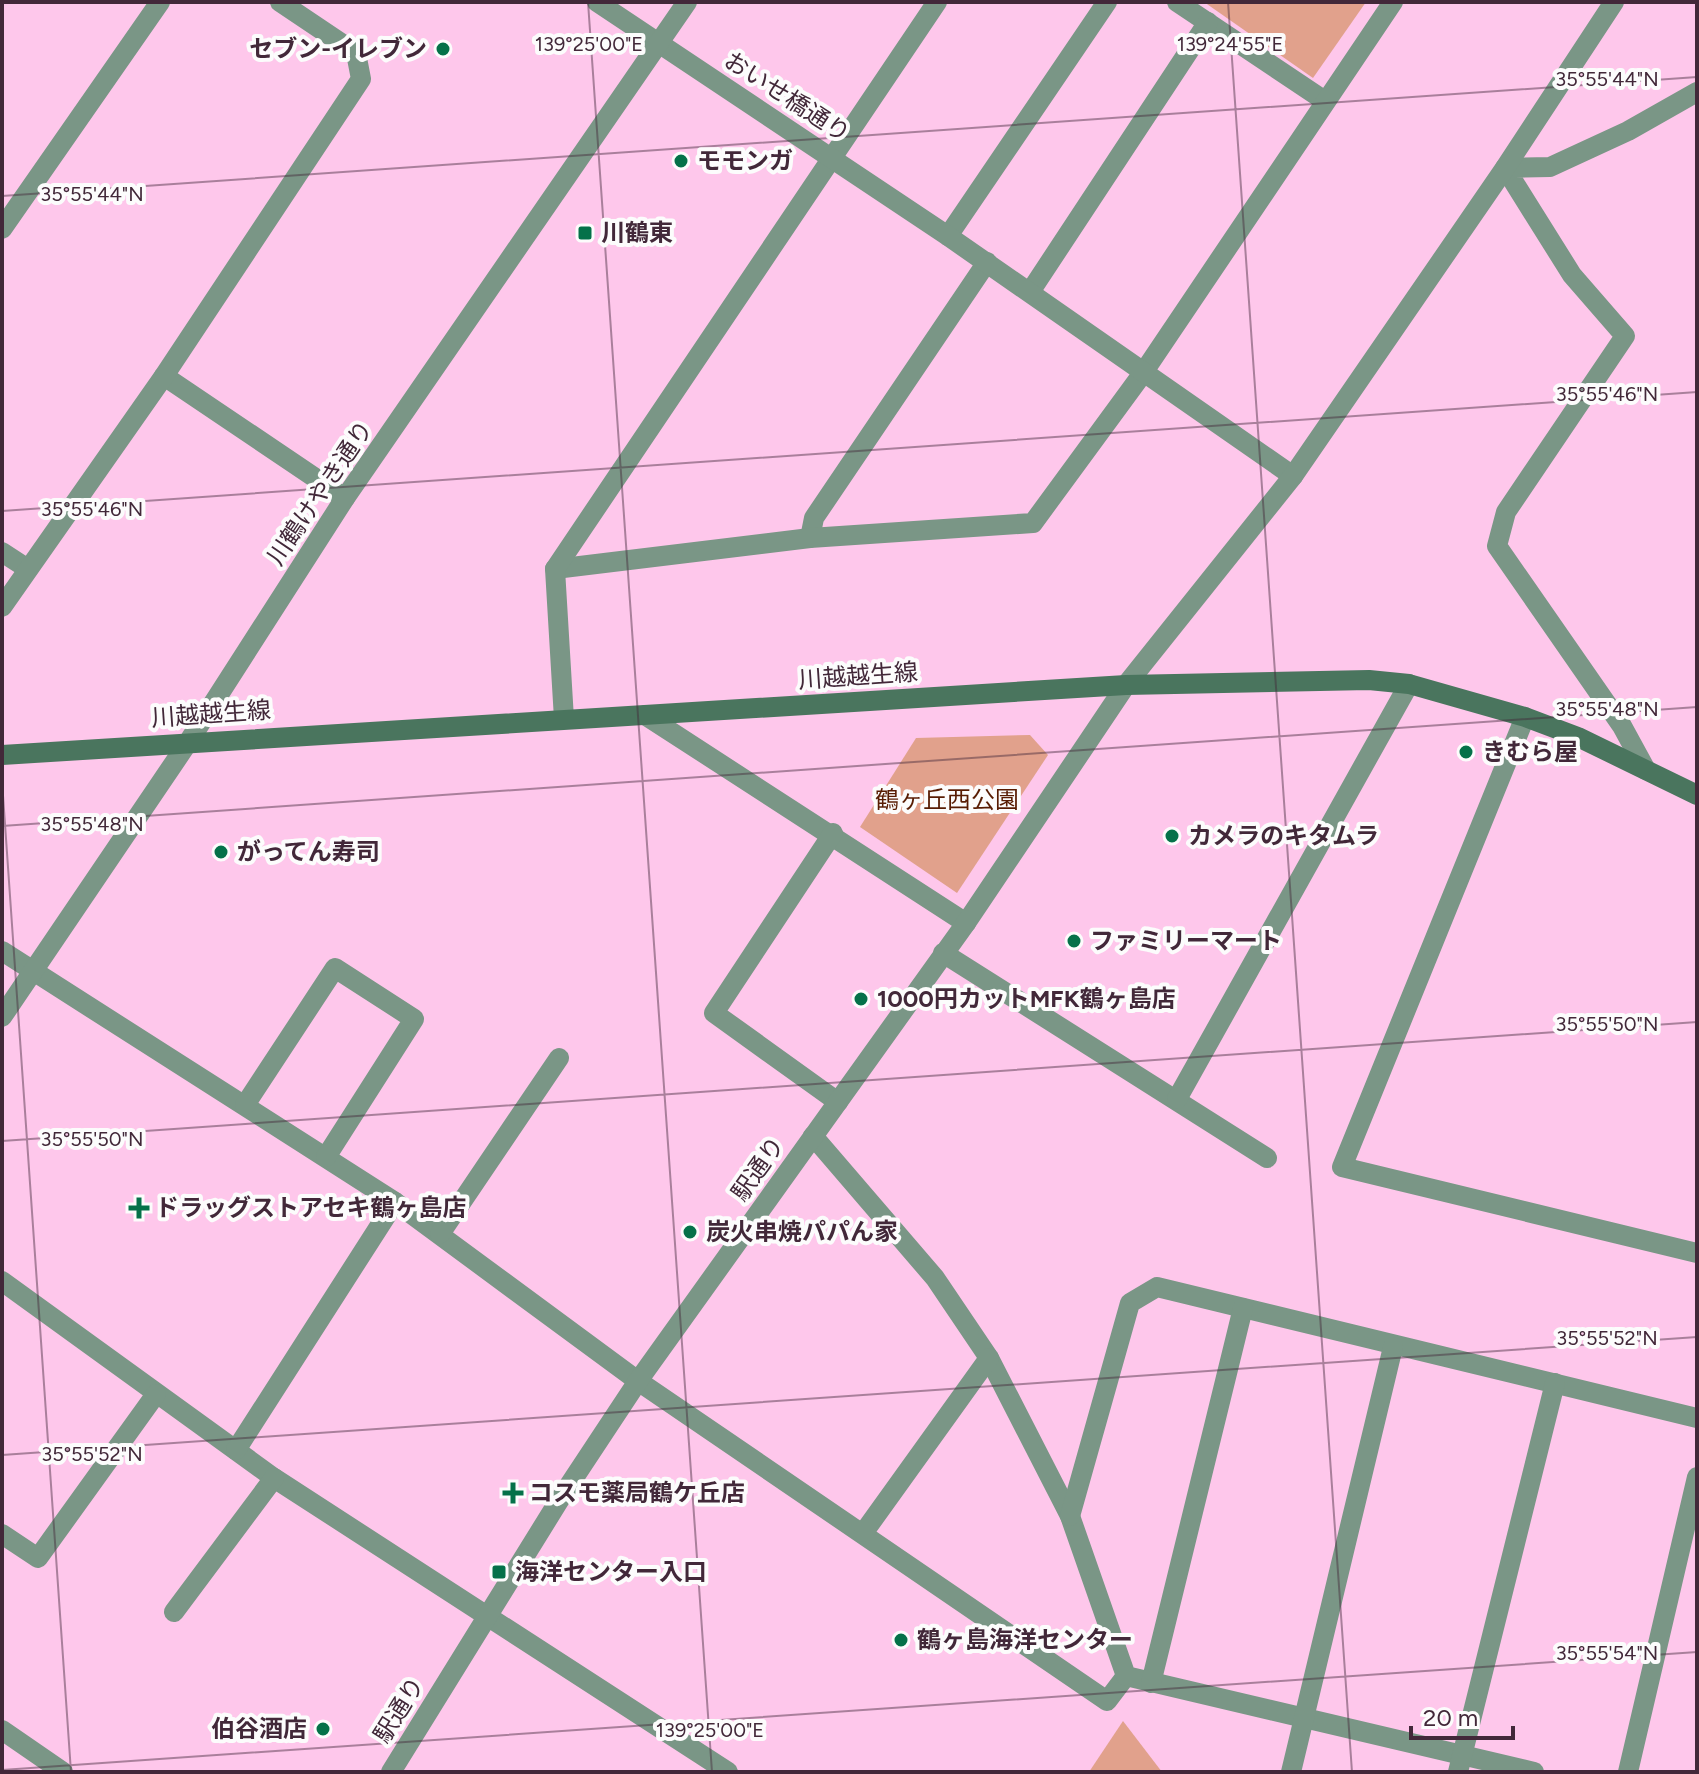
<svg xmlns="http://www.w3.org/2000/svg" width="1699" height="1774" viewBox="0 0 1699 1774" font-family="Figtree,'Noto Sans JP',sans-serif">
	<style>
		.green { fill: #e1a18c }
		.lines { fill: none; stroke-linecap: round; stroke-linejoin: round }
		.minor { stroke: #7a9686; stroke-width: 20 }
		.tertiary { stroke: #7a9686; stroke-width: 20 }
		.secondary { stroke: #4a755e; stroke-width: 20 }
		.ticks { fill: none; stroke: #422839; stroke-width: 2; stroke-opacity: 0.45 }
		.poi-dot { fill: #057149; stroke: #fcfcfc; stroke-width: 3 }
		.labels { text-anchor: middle; stroke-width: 8; stroke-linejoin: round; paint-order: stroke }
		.poi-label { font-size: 24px; font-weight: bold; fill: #422839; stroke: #fcfcfc; text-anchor: start }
		.street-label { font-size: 24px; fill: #422839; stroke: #fcfcfc }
		.park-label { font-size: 24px; fill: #581c03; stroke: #fcfcfc }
		.ticks-label { font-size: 20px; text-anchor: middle; fill: #422839; stroke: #fcfcfc; stroke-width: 8; stroke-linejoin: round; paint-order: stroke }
	</style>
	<rect width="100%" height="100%" fill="#fec7eb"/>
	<g class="green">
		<polygon points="1204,2 1366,2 1313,78"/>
		<polygon points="1030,735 1048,755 957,893 860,827 916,738"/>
		<polygon points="1123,1721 1162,1772 1089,1772"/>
	</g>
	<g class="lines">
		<g class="minor">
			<polyline points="1177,2 1325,101"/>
			<polyline points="2,229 160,2"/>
			<polyline points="948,236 1107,2"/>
			<polyline points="1030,292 1208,22"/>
			<polyline points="164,376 345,498"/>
			<polyline points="810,538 814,518 987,262"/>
			<polyline points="2,552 28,569"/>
			<polyline points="555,569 810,538 1033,523 1143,373 1393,2"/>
			<polyline points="2,607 164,376 361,79 356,53 280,2"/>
			<polyline points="645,715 966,923"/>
			<polyline points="1525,717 1342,1167 1697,1253"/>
			<polyline points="564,719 555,569 937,2"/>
			<polyline points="1646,770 1622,726 1497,546 1506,512 1625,336 1572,275 1505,168 1550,167 1628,131 1697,92"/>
			<polyline points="833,833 714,1013 838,1102"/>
			<polyline points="2,951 395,1202 638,1381 1107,1701 1126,1676"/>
			<polyline points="943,953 1267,1158"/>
			<polyline points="1177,1099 1409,684"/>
			<polyline points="245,1105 335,968 414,1019 326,1157"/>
			<polyline points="813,1136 935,1278 989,1358 1070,1516 1126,1676 1534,1772"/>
			<polyline points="440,1234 559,1058"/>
			<polyline points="2,1281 274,1478 728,1772"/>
			<polyline points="236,1450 395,1202"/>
			<polyline points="1070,1516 1130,1303 1157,1287 1697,1418"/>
			<polyline points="864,1532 989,1358"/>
			<polyline points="2,1534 38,1558 156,1394"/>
			<polyline points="174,1612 274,1478"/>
			<polyline points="1151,1683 1243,1308"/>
			<polyline points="2,1730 63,1772"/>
			<polyline points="1291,1772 1393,1347"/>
			<polyline points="1458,1772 1555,1383"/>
			<polyline points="1628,1772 1697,1477"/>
		</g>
		<g class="tertiary">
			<polyline points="597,2 948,236 1293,476"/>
			<polyline points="2,1017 189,741 345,498 687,2"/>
			<polyline points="391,1772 560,1499 638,1381 966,923 1126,685 1293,476 1505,168 1614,2"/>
		</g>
		<polyline class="secondary" points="2,755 1126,685 1369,680 1409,684 1525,717 1578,737 1697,795"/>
	</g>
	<path class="ticks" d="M588 2 712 1772M1228 2 1352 1772M2 196 1697 77M2 511 1697 392M2 781 71 1772M2 826 1697 707M2 1141 1697 1022M2 1455 1697 1337M2 1770 1697 1652"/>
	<g class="poi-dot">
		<circle cx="443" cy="49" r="8"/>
		<circle cx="681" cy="161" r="8"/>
		<rect x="577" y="225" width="16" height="16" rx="4"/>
		<circle cx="1466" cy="752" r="8"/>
		<circle cx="1172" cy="836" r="8"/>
		<circle cx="221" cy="852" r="8"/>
		<circle cx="1074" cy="941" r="8"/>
		<circle cx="861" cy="999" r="8"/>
		<path d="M135 1196h8v8h8v8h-8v8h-8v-8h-8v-8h8z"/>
		<circle cx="690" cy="1232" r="8"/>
		<path d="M509 1481h8v8h8v8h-8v8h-8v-8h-8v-8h8z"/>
		<rect x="491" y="1564" width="16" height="16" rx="4"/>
		<circle cx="901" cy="1640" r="8"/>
		<circle cx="323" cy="1729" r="8"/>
	</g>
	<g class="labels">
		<g class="poi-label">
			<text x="427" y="57" text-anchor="end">セブン-イレブン</text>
			<text x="697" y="169">モモンガ</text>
			<text x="601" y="241">川鶴東</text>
			<text x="1482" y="760">きむら屋</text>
			<text x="1188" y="844">カメラのキタムラ</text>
			<text x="237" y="860">がってん寿司</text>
			<text x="1090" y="949">ファミリーマート</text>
			<text x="877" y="1007">1000円カットMFK鶴ヶ島店</text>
			<text x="155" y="1216">ドラッグストアセキ鶴ヶ島店</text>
			<text x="706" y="1240">炭火串焼パパん家</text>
			<text x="529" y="1501">コスモ薬局鶴ケ丘店</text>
			<text x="515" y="1580">海洋センター入口</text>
			<text x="917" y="1648">鶴ヶ島海洋センター</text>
			<text x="307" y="1737" text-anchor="end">伯谷酒店</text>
		</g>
		<g class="street-label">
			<text transform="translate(787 97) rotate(33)" y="8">おいせ橋通り</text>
			<text transform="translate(320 493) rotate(-56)" y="8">川鶴けやき通り</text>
			<text transform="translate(858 676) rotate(-4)" y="8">川越越生線</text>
			<text transform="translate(211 714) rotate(-4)" y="8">川越越生線</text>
			<text transform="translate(758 1169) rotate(-55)" y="8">駅通り</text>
			<text transform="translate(399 1710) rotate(-58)" y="8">駅通り</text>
		</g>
		<g class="park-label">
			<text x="947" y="808">鶴ヶ丘西公園</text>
		</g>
	</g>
	<g class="ticks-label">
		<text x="589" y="51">139°25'00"E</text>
		<text x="1230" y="51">139°24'55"E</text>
		<text x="1607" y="86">35°55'44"N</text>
		<text x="92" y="201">35°55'44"N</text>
		<text x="1607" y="401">35°55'46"N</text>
		<text x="92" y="516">35°55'46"N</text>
		<text x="1607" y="716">35°55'48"N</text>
		<text x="92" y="831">35°55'48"N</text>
		<text x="1607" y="1031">35°55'50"N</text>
		<text x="92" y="1146">35°55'50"N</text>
		<text x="1607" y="1345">35°55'52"N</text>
		<text x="92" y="1461">35°55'52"N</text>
		<text x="1607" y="1660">35°55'54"N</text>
		<text x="710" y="1737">139°25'00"E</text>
	</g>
	<rect width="1699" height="1774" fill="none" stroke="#422839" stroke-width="8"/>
	<path d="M1411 1726v12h102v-12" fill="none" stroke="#422839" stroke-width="4"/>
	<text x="1423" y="1726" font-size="24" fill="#422839" stroke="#fcfcfc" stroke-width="6" paint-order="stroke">20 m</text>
</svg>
